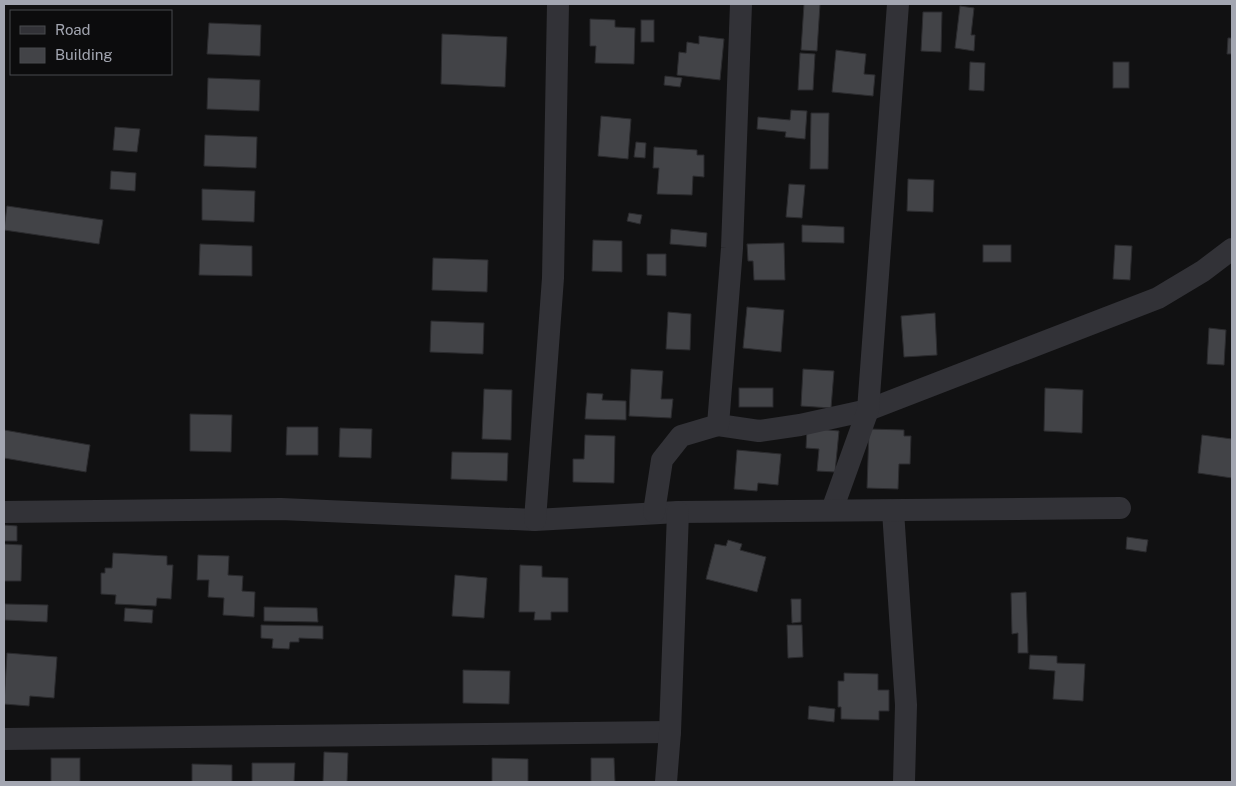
<svg xmlns="http://www.w3.org/2000/svg" width="1236" height="786" viewBox="0 0 1236 786" font-family="'Public Sans',sans-serif">
	<style>
		.building { fill: #424347; stroke: #2b2b2e }
		.lines { fill: none; stroke-linecap: round; stroke-linejoin: round }
		.minor { stroke: #323237; stroke-width: 22 }
	</style>
	<rect width="100%" height="100%" fill="#111112"/>
	<g class="building">
		<polygon points="804,4 820,4 817,51 801,50"/>
		<polygon points="960,6 974,8 971,35 975,35 974,51 955,48"/>
		<polygon points="923,12 942,12 941,52 921,51"/>
		<polygon points="590,19 615,20 615,27 635,28 634,64 595,63 596,46 590,46"/>
		<rect x="641" y="20" width="13" height="22"/>
		<polygon points="209,23 261,25 260,56 207,54"/>
		<polygon points="442,34 507,37 505,87 441,84"/>
		<polygon points="699,36 724,39 720,80 677,75 679,52 686,53 687,42 699,44"/>
		<polygon points="1228,38 1232,38 1232,54 1227,54"/>
		<polygon points="836,50 866,54 864,74 875,75 873,96 832,92"/>
		<polygon points="800,53 815,54 813,90 798,90"/>
		<polygon points="970,62 985,63 984,91 969,90"/>
		<rect x="1113" y="62" width="16" height="26"/>
		<polygon points="665,76 682,78 680,87 664,85"/>
		<polygon points="208,78 260,80 259,111 207,109"/>
		<polygon points="791,110 807,111 805,139 785,137 786,132 757,129 758,117 790,120"/>
		<polygon points="811,113 829,113 828,169 810,169"/>
		<polygon points="601,116 631,119 628,159 598,156"/>
		<polygon points="115,127 140,129 137,152 113,150"/>
		<polygon points="205,135 257,137 256,168 204,166"/>
		<polygon points="636,142 646,143 645,158 634,157"/>
		<polygon points="654,147 697,150 697,155 704,155 704,177 693,176 692,195 657,194 659,168 653,168"/>
		<polygon points="111,171 136,173 135,191 110,189"/>
		<polygon points="908,179 934,180 933,212 907,211"/>
		<polygon points="789,184 805,185 802,218 786,217"/>
		<polygon points="202,189 255,191 254,222 202,220"/>
		<polygon points="7,206 103,220 99,244 4,230"/>
		<polygon points="629,213 642,215 640,224 627,221"/>
		<polygon points="802,225 844,227 844,243 802,242"/>
		<polygon points="671,229 707,233 706,247 670,244"/>
		<polygon points="593,240 622,241 622,272 592,271"/>
		<polygon points="784,243 785,280 754,280 753,261 748,261 747,244"/>
		<polygon points="200,244 252,246 252,276 199,275"/>
		<rect x="983" y="245" width="28" height="17"/>
		<polygon points="1115,245 1132,246 1130,280 1113,279"/>
		<polygon points="647,254 666,254 666,276 647,275"/>
		<polygon points="433,258 488,260 487,292 432,290"/>
		<polygon points="747,307 784,310 781,352 743,348"/>
		<polygon points="668,312 691,314 690,350 666,349"/>
		<polygon points="935,313 937,355 904,357 901,316"/>
		<polygon points="431,321 484,323 483,354 430,352"/>
		<polygon points="1209,328 1226,330 1224,365 1207,364"/>
		<polygon points="631,369 663,371 661,399 673,399 671,418 629,416"/>
		<polygon points="803,369 834,371 831,408 801,406"/>
		<rect x="739" y="388" width="34" height="19"/>
		<polygon points="1045,388 1083,390 1082,433 1044,431"/>
		<polygon points="484,389 512,390 511,440 482,439"/>
		<polygon points="587,393 603,394 602,400 626,401 626,420 585,419"/>
		<polygon points="190,414 232,415 231,452 190,451"/>
		<polygon points="287,427 318,427 318,455 286,455"/>
		<polygon points="340,428 372,429 371,458 339,457"/>
		<polygon points="807,428 839,431 835,472 817,471 819,449 806,448"/>
		<polygon points="869,429 904,430 904,436 911,436 910,464 899,464 898,489 867,488"/>
		<polygon points="4,430 90,445 86,472 4,458"/>
		<polygon points="585,435 615,436 614,483 573,482 573,459 584,459"/>
		<polygon points="1202,435 1232,439 1232,478 1198,473"/>
		<polygon points="737,450 781,454 778,485 758,483 757,491 734,489"/>
		<polygon points="452,452 508,453 507,481 451,479"/>
		<polygon points="4,525 17,526 17,541 4,541"/>
		<polygon points="1127,537 1148,540 1146,552 1126,549"/>
		<polygon points="728,540 742,544 740,550 766,557 757,592 706,579 715,544 726,546"/>
		<polygon points="4,544 22,545 21,581 4,581"/>
		<polygon points="113,553 167,556 167,565 173,565 171,599 157,598 156,606 115,604 116,595 101,594 101,573 105,573 105,568 112,568"/>
		<polygon points="198,555 229,556 228,575 243,576 242,591 255,592 254,617 223,615 224,598 208,597 209,580 197,580"/>
		<polygon points="520,565 542,566 542,577 568,578 568,612 551,612 551,620 534,620 535,612 519,612"/>
		<polygon points="455,575 487,578 484,618 452,616"/>
		<polygon points="1026,592 1028,653 1018,653 1018,633 1012,634 1011,593"/>
		<polygon points="791,599 801,599 801,622 792,623"/>
		<polygon points="5,604 48,605 47,622 5,620"/>
		<polygon points="264,607 317,608 318,622 264,621"/>
		<polygon points="125,608 153,610 152,623 124,621"/>
		<polygon points="261,625 323,626 323,639 299,638 299,642 290,642 289,649 272,648 273,639 261,638"/>
		<polygon points="787,625 802,625 803,657 788,658"/>
		<polygon points="7,653 57,657 54,698 30,696 29,706 4,704"/>
		<polygon points="1030,655 1057,656 1057,663 1085,664 1083,701 1053,699 1055,671 1029,669"/>
		<polygon points="463,670 510,671 509,704 463,703"/>
		<polygon points="844,673 878,674 878,690 889,690 889,711 879,711 879,720 841,719 841,707 838,707 838,681 844,681"/>
		<polygon points="809,706 835,709 834,722 808,719"/>
		<polygon points="324,752 348,753 347,782 323,782"/>
		<rect x="51" y="758" width="29" height="24"/>
		<polygon points="492,758 528,759 528,782 492,782"/>
		<polygon points="591,758 614,758 615,782 591,782"/>
		<polygon points="252,763 295,763 294,782 252,782"/>
		<polygon points="192,764 232,765 232,782 192,782"/>
	</g>
	<g class="lines">
		<g class="minor">
			<polyline points="718,425 759,431 800,425 868,410 1158,298 1203,271 1232,249"/>
			<polyline points="832,510 868,410 898,4"/>
			<polyline points="893,511 906,705 904,782"/>
			<polyline points="4,512 281,509 535,520 678,512 1120,508"/>
			<polyline points="654,512 662,460 681,436 718,425 732,248 741,4"/>
			<polyline points="535,520 553,278 558,4"/>
			<polyline points="4,739 670,732"/>
			<polyline points="666,782 670,732 678,512"/>
		</g>
	</g>
	<rect width="1236" height="786" fill="none" stroke="#a3a6b1" stroke-width="10"/>
	<rect x="10" y="10" width="162" height="65" fill="#0c0c0d" stroke="#484a4f"/>
	<rect x="20" y="26" width="25" height="8" fill="#323237" stroke="#484a4f"/>
	<text x="55" y="35" font-size="15" fill="#a3a6b1">Road</text>
	<rect x="20" y="48" width="25" height="15" fill="#424347" stroke="#484a4f"/>
	<text x="55" y="60" font-size="15" fill="#a3a6b1">Building</text>
</svg>
